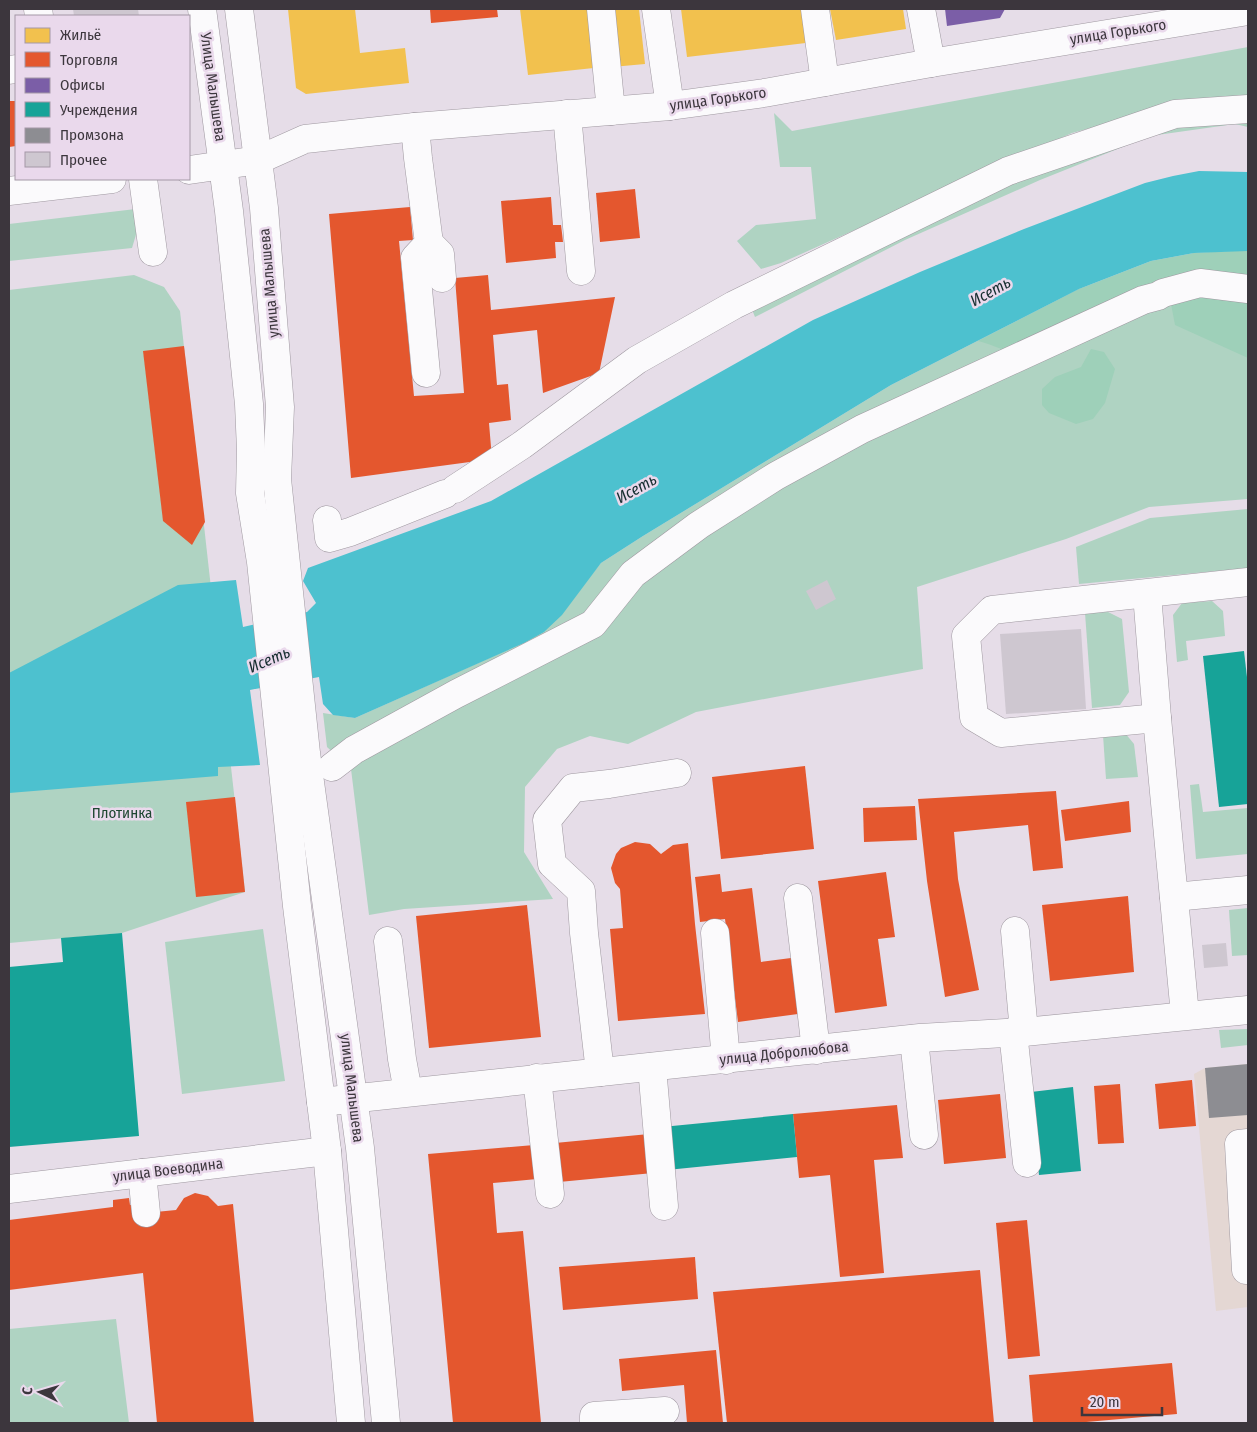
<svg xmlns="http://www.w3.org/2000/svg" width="1257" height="1432" viewBox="0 0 1257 1432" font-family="'Fira Sans Condensed',sans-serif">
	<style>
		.industrial { fill: #e4d7d3 }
		.green { fill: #afd3c2 }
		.forest { fill: #9ed0b9 }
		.water { fill: #4dc1cf }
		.homes { fill: #f2c14e }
		.shops { fill: #e4572e }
		.offices { fill: #7b5ea7 }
		.public { fill: #17a398 }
		.industry { fill: #8d8d92 }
		.building { fill: #cec7d0 }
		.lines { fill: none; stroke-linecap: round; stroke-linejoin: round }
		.minor-casing { stroke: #9f98a0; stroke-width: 29 }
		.major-casing { stroke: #9f98a0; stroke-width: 29 }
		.minor { stroke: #fbfafc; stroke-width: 28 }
		.major { stroke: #fbfafc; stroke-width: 28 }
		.labels { text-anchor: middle; stroke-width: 5; stroke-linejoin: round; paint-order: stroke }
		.street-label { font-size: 15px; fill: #3c363d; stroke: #ead9ec }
		.park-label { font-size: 15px; fill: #1e4731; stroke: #ead9ec }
		.water-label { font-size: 16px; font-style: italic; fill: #162d30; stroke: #ead9ec }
	</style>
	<rect width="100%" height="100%" fill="#e6dde8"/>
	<polygon class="industrial" points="1248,1064 1248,1307 1216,1311 1194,1074 1205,1068"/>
	<g class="green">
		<polygon points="1248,47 1248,100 1184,103 1072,133 781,263 761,269 737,241 756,225 816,219 811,167 780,167 774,113 792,131"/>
		<polygon points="1248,114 1248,127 1235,124 1150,136 1040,180 905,240 755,317 749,302 1007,183 1172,116"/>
		<polygon points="144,208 132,248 9,261 9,224"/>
		<polygon points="1233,251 1248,251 1248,499 1149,507 1066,539 917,587 923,669 696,712 628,744 590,736 557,749 525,787 524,852 553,899 404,909 369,915 351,769 327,747 323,713 355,718 523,643 583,585 601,563 643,536 891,385 1079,289 1194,253"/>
		<polygon points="134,275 164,287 180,311 245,892 122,933 9,943 9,290"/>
		<polygon points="1248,509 1248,568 1079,584 1076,547 1150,518"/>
		<polygon points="1212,601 1223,611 1225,636 1186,641 1188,660 1177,662 1173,615 1182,603"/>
		<polygon points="1108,612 1122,619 1129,692 1120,705 1092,708 1085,613"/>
		<polygon points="1125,733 1134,744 1138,777 1106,779 1103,735"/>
		<polygon points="1199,784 1203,812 1248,808 1248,854 1196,859 1190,785"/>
		<polygon points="1248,908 1248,955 1232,956 1229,910"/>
		<polygon points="263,929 285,1081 182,1094 165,942"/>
		<polygon points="1248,1029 1248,1045 1221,1048 1219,1030"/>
		<polygon points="116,1319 129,1423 9,1423 9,1329"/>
	</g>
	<g class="forest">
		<path d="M1233 251H1248V358L1175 325 1167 283 1014 352C1001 350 991 344 978 341L1079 289 1151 261 1194 253Z"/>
		<polygon points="1091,349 1104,352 1115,369 1105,403 1093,419 1076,424 1049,413 1042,405 1042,389 1055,377 1081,367"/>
	</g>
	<polygon class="water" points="1199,171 1248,172 1248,251 1194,253 1151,261 1079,289 891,385 643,536 601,563 562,615 544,632 524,643 355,718 333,715 323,704 319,677 250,690 260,765 218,767 218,776 9,793 9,673 178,585 236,580 243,627 307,612 316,603 303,581 308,568 491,501 813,320 920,272 1024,229 1145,183 1173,176"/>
	<g class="homes">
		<polygon points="288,9 355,9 360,53 405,48 409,83 306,94 296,88"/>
		<polygon points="520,9 596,9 603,67 528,75"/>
		<polygon points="605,9 639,9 645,64 612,67"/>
		<polygon points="681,9 810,9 814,42 687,57"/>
		<polygon points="830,9 903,9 906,29 836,40"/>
	</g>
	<g class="shops">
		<polygon points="430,9 497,9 498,17 431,23"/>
		<polygon points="9,101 16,101 16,146 9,147"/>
		<polygon points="635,189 640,238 600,242 596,193"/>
		<polygon points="551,197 553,225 561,225 562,233 563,242 555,242 556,258 506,263 501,201"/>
		<polygon points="410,207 413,240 399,241 414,396 464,393 455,278 488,275 491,310 615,297 599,373 543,393 537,330 493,335 497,385 508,384 511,420 489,423 492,459 351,478 329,214"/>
		<polygon points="184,346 205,522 192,545 163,521 143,351"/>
		<polygon points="805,766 814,849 721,859 712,777"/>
		<polygon points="1056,791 1063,868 1033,871 1028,825 954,832 958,879 979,990 945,997 927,881 918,799"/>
		<polygon points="235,797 245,892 196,897 186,802"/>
		<polygon points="1129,801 1131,832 1065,841 1061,810"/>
		<polygon points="915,806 917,840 864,842 863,808"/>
		<polygon points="635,842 650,844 661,854 673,845 688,843 695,924 705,1014 618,1021 610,929 623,928 620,889 615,883 611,868 616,854 621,848"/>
		<polygon points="886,872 895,937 878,939 887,1006 835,1013 818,881"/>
		<polygon points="720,874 722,892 752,888 761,962 791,958 798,1014 738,1022 725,919 700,922 695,877"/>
		<polygon points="1128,896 1134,972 1050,981 1042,905"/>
		<polygon points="527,905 541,1037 429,1048 416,916"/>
		<polygon points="1192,1080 1196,1126 1159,1129 1155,1084"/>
		<polygon points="1120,1084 1124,1143 1098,1144 1094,1086"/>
		<polygon points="1000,1094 1006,1158 944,1164 938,1100"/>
		<polygon points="897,1105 903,1158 874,1160 884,1273 840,1277 830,1175 799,1178 793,1114"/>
		<polygon points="649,1134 653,1173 559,1182 555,1143"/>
		<polygon points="534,1145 537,1179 493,1183 497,1233 523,1231 541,1423 453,1423 428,1154"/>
		<polygon points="195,1193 208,1196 218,1206 233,1204 254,1423 157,1423 143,1273 9,1290 9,1220 113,1207 113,1200 129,1198 130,1205 135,1204 135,1214 176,1210 184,1198"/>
		<polygon points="1027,1220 1040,1356 1008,1359 996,1223"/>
		<polygon points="695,1257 698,1299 563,1310 559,1267"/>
		<polygon points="980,1270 994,1423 727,1423 713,1292"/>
		<polygon points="716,1350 723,1423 687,1423 684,1385 622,1391 619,1359"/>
		<polygon points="1172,1363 1177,1414 1075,1423 1033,1423 1029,1375"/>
	</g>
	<polygon class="offices" points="945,9 1005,9 1000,18 947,26"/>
	<g class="public">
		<polygon points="1244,651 1248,686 1248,804 1219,807 1203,656"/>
		<polygon points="122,933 139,1136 9,1147 9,967 63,962 61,938"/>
		<polygon points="1073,1087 1081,1171 1039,1175 1031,1092"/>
		<polygon points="793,1114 797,1157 667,1170 662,1127"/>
	</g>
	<polygon class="industry" points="1248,1064 1248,1115 1209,1118 1205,1068"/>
	<g class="building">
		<polygon points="73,9 138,9 139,16 74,16"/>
		<polygon points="827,580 836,599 816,610 806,591"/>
		<polygon points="1081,629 1086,709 1006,714 1000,634"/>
		<polygon points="1226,943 1228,966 1204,968 1202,945"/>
	</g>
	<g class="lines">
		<g class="minor-casing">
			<g id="minor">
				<polyline points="38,9 39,16"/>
				<polyline points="601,9 611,111"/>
				<polyline points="656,9 670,106"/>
				<polyline points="815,9 825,82"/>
				<polyline points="921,9 931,63"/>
				<polyline points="9,70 16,69"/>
				<polyline points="567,114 581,271"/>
				<polyline points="415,127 418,158 429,243 415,258 426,373"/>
				<polyline points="189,170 258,160 305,139 415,127 670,106 764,93 931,63 1248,11"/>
				<polyline points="143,179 153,252"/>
				<polyline points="9,191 112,179"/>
				<polyline points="429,243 440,254 442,278"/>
				<polyline points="455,489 522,445 637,360 734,305 1008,171 1175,114 1248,109"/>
				<polyline points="327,520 329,538 350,532 445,494"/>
				<polyline points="1147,594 1157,718 1185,1015"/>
				<polyline points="1157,718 1001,733 974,717 966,636 992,610 1248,582"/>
				<polyline points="332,767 354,750 456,694 593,624 633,574 699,525 776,476 862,429 1143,300 1158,296 1163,293 1200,283 1248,289"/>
				<polyline points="1174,897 1248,890"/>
				<polyline points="798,898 816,1050"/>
				<polyline points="1015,931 1024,1032"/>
				<polyline points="715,933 726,1060"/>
				<polyline points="388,941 402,1059 408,1092"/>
				<polyline points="1013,1032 1027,1163"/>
				<polyline points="914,1039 924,1135"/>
				<polyline points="652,1067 664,1206"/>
				<polyline points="600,1072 584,933 581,891 552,864 547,820 573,788 609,784 677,773"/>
				<polyline points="537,1078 550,1194"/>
				<polyline points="321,1102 920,1038 1024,1032 1248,1010"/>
				<polyline points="142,1173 146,1213"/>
				<polyline points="9,1189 327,1151"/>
				<polyline points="1246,1270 1239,1144 1248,1143"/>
				<polyline points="594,1423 594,1416 665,1411"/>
			</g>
		</g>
		<g class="major-casing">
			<g id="major">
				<polyline points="202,9 229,211 249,404 251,450 250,493 261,562 297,906 327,1151 351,1423"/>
				<polyline points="239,9 264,208 280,407 277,479 306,753 360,1148 386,1423"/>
			</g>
		</g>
		<use href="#minor" class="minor"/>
		<use href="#major" class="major"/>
	</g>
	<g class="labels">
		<g class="street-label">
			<text transform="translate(1118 32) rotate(-9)" y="5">улица Горького</text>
			<text transform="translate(213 87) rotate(82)" y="5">Улица Малышева</text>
			<text transform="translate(718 99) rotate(-8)" y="5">улица Горького</text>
			<text transform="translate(269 283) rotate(-95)" y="5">улица Малышева</text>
			<text transform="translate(784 1053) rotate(-6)" y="5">улица Добролюбова</text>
			<text transform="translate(352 1088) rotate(83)" y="5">улица Малышева</text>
			<text transform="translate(168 1170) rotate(-7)" y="5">улица Воеводина</text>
		</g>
		<g class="park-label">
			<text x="122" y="818">Плотинка</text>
		</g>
		<g class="water-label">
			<text transform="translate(990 291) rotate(-29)" y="6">Исеть</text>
			<text transform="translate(636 488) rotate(-29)" y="6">Исеть</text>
			<text transform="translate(269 659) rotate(-23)" y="6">Исеть</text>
		</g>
	</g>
	<rect width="1257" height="1432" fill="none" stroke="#3c363d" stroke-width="20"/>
	<rect x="15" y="15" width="175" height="165" fill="#ead9ec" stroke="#a498a6"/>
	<rect x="25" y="28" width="25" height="15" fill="#f2c14e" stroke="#a498a6"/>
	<text x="60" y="40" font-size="15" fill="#3c363d">Жильё</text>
	<rect x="25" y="52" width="25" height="15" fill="#e4572e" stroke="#a498a6"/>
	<text x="60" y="65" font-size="15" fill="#3c363d">Торговля</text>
	<rect x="25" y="78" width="25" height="15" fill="#7b5ea7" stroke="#a498a6"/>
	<text x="60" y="90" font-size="15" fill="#3c363d">Офисы</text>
	<rect x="25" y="102" width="25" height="15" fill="#17a398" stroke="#a498a6"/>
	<text x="60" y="115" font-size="15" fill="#3c363d">Учреждения</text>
	<rect x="25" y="128" width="25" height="15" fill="#8d8d92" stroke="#a498a6"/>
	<text x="60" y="140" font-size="15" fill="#3c363d">Промзона</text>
	<rect x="25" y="152" width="25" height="15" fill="#cec7d0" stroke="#a498a6"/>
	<text x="60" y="165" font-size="15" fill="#3c363d">Прочее</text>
	<g transform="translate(40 1392) rotate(275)" stroke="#ead9ec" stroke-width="4" paint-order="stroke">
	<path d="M0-4L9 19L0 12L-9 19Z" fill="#3c363d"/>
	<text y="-8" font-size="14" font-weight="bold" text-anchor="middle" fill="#3c363d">С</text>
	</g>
	<path d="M1082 1407v8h80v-8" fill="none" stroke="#3c363d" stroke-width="2.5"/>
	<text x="1090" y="1407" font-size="15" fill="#3c363d" stroke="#ead9ec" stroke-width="4" paint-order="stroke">20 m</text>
</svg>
